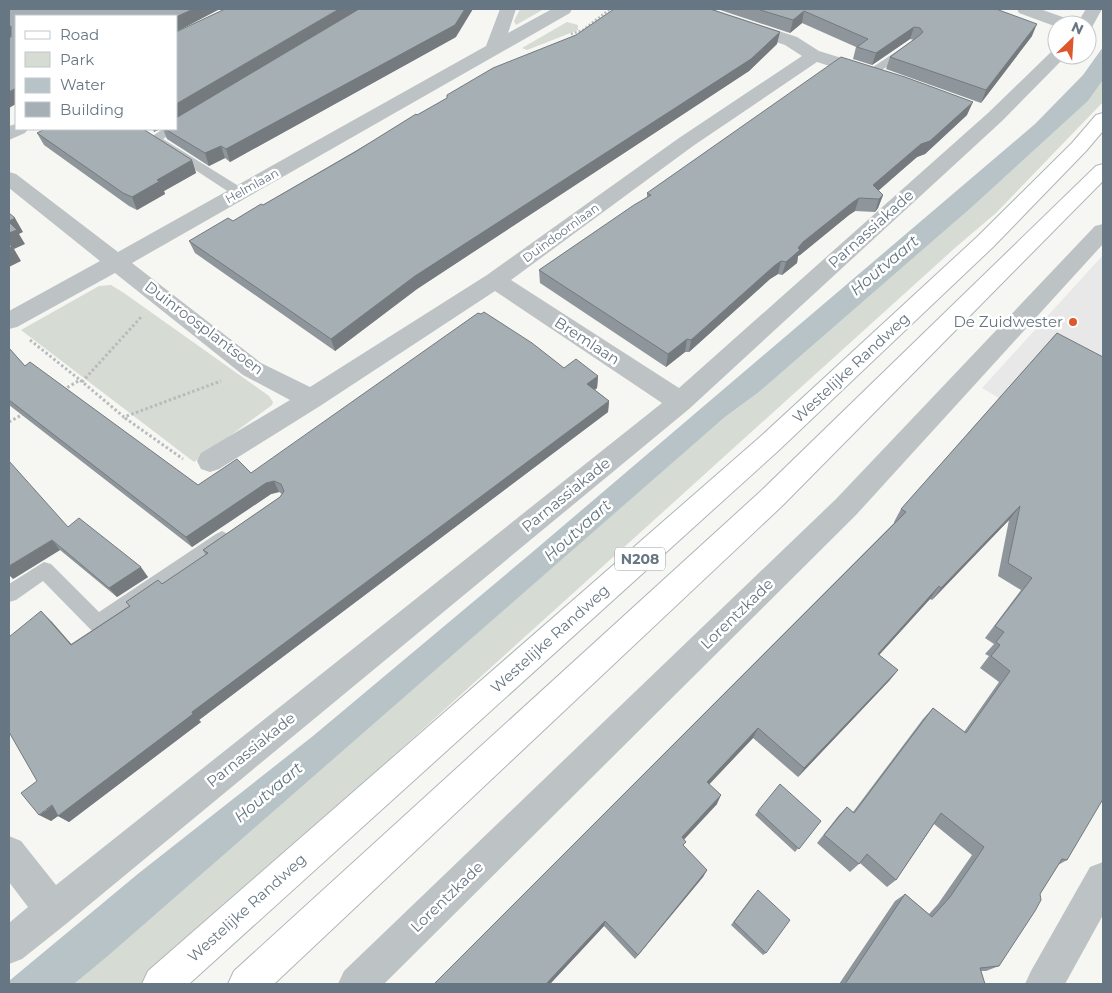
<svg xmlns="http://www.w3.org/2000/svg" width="1112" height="993" viewBox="0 0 1112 993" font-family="Montserrat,sans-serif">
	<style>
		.built { fill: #e7e8e7 }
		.green { fill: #d6dbd3 }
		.water { fill: #b8c3c8 }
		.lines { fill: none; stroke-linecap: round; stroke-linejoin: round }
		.primary-casing { stroke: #b1b6ba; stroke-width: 2 }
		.path-far1 { stroke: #b8bbbd; stroke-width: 2.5; stroke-dasharray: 2 2; stroke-linecap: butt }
		.path { stroke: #b8bbbd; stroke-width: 3; stroke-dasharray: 2.5 2.5; stroke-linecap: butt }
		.service { fill: #bdc2c5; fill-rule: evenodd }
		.minor { fill: #bdc2c5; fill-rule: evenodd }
		.tertiary { fill: #bdc2c5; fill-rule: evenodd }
		.primary { fill: #fff; fill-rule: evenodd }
		.wall { fill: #8f969b }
		.shaded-wall { fill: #747a7e }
		.building { fill: #a6afb4; stroke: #747a7e }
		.poi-dot { fill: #dd582c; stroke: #fff; stroke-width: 2 }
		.labels { text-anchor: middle; stroke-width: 5; stroke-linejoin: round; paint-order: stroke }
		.far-street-label { font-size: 12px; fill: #667683; stroke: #fff }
		.shield { fill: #fff; stroke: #949fa8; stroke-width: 1 }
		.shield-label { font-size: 14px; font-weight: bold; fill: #667683 }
		.street-label { font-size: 15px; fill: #667683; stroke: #fff }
		.poi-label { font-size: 15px; fill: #667683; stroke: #fff; text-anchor: end }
		.water-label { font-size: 16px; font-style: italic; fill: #62777f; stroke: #fff }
	</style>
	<rect width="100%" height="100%" fill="#f6f6f3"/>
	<polygon class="built" points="1103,255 1103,467 995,404 999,398 982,388"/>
	<g class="green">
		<polygon points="520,9 544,9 516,25 514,21"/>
		<polygon points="567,22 578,25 578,30 527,50 522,48"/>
		<polygon points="1103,80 1103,102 996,213 956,247 141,984 74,984 725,417 759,392 972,207 1088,101"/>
		<polygon points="111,285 124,293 269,396 273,402 272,405 194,462 21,330 99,286"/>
	</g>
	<polygon class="water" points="1103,47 1103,80 1088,101 972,207 759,392 725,417 110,954 74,984 9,984 9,981 139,873 313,736 529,555 1035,124 1083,75"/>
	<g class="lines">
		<g class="primary-casing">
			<g id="primary">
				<polygon points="1103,113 1103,131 1086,151 993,247 778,451 189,984 142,984 148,971 760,437 977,237 1072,143 1096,115"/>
				<polygon points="1103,164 1103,181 782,506 274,984 228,984 234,971 762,490 1096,166"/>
			</g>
		</g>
		<polyline class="path-far1" points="571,34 583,30 610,9"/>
		<g class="path">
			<polyline points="30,340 80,380"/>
			<polyline points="82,382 142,316"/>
			<polyline points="63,390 80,380 124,417 221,381"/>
			<polyline points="125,418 183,459"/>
			<polyline points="9,422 25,413"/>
		</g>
		<g class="service">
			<polygon points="909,43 915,46 913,48 875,75 867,75 865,73 867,71"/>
			<polygon points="176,126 178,129 163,139 245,190 247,193 245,196 235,196 148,139 163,129 176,129"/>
			<polygon points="222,531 228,534 231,539 228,544 105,630 98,633 91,630 43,581 16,600 9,602 9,584 44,562 51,564 99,612 216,534"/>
		</g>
		<g class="minor">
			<polygon points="500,9 516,9 508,33 552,9 572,9 570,13 132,263 261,363 310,387 487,275 679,138 802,56 785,45 690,13 688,9 712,9 797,37 819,51 877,69 880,73 877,77 871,79 817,62 693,146 511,280 679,388 988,113 1052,51 1057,50 1057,55 1067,55 1002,121 689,409 66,924 22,959 9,964 9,923 28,907 9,882 9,836 21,841 56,885 662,403 495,291 320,406 219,469 210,472 201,469 197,461 201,453 290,400 243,375 115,273 17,327 9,329 9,311 100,261 9,188 9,172 16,174 118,252 486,46"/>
			<polygon points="16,124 16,129 28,129 25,133 9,140 9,126"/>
			<polygon points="1103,862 1103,915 1065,984 1025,984 1031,971 1090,867"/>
		</g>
		<g class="tertiary">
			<polygon points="1017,9 1040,9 1074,21 1076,25 1086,9 1102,9 1091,29 1087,30 1087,25 1057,25 1057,27 1019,13"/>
			<polygon points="1103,224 1103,244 856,515 384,984 338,984 344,971 836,499 1095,226"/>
		</g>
		<use href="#primary" class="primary"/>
	</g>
	<g class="wall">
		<polygon points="717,9 996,9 1032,36 981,103 886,69 890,57 914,40 910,39 872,65 853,59 856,47 802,23 790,33"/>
		<polygon points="456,37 230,162 225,158 209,166 167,139 163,129 176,129"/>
		<polygon points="777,44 749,71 417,289 335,351 195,253 189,241 233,221 263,205 417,115"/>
		<polygon points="967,115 925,154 917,157 878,190 883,195 878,208 875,212 855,211 849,215 800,255 798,256 797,263 782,275 778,274 770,279 689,352 685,352 666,367 540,283 539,270 647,197 647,193"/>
		<polygon points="37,133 192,160 196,173 164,191 165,194 137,210 129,206 44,145"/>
		<polygon points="1057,333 1067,860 1058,865 1040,894 999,966 986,971 981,971 985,984 839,984 895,901 905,894 929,914 938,904 972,855 934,824 896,880 887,887 860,863 850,872 817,843 839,815 847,807 853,812 923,719 933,708 964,732 999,682 980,668 989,656 985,654 994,644 985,638 1021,590 998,576 1009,520 932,600 930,599 879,655 898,670 889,681 798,777 753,738 709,784 717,804 684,839 684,847 707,870 703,877 635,959 604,926 550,984 434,984 894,523 894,522 901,509"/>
		<polygon points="9,348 25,366 198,485 251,473 564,368 598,376 597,388 595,390 609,401 608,412 199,720 201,722 69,822 58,816 51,821 37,781 51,621 71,644 129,606 126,602 162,584 206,555 203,550 280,497 282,494 279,492 271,494 192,547 9,405"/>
		<polygon points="68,527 148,577 117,597 60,550 13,579"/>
		<polygon points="758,811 821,821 795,852 755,815"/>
		<polygon points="755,893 766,953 763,955 731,925"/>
	</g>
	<g class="shaded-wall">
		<polygon points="193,9 220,9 176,32 176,17"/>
		<polygon points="339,9 362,9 176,120 176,104"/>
		<polygon points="465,9 473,9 456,37 230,162 226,149"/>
		<polygon points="804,11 802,23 790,33 793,20"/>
		<polygon points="1037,24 1032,36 981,103 986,90"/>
		<polygon points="11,26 16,37 9,41 9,27"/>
		<polygon points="914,27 910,39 872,65 876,53"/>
		<polygon points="780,32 777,44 749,71 417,289 335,351 331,339 415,276"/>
		<polygon points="16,88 16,104 9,108 9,92"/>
		<polygon points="973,102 967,115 925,154 917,157 869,199 873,185 921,144"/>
		<polygon points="153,129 160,129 154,132"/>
		<polygon points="221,146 225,158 209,166 205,153"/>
		<polygon points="192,160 196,173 164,191 165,194 137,210 132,197 157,180"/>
		<polygon points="883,195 878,208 875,212 879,199"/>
		<polygon points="859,198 855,211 849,215 800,255 798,256 797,263 782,275 786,262 803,242 853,202"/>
		<polygon points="15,218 23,232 19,234 25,244 14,249 21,261 9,267 9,221"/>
		<polygon points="781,261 778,274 770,279 689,352 691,340 774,266"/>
		<polygon points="687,339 685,352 666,367 668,354"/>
		<polygon points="598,376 597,388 587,395 587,384"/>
		<polygon points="609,401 608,412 199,720 201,722 69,822 58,816 51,821 39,815 192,712"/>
		<polygon points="274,481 279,492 271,494 192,547 186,537 266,483"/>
		<polygon points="1020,506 1009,520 932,600 941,588"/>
		<polygon points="52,540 60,550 13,579 9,575 9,566"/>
		<polygon points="141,567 148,577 117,597 109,588"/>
		<polygon points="939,586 930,599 870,665 878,654"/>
		<polygon points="41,611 51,621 80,654 71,645"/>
		<polygon points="898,670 889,681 798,777 804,768"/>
		<polygon points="758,728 753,738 703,791 707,782"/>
		<polygon points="721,795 717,804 679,845 682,837"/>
		<polygon points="707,870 703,877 635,959 638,955"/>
		<polygon points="605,921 604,926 550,984 546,984"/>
	</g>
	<g class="building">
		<polygon points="9,9 193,9 176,17 176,16 16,16 16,88 9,92 9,37 11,37 11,26 9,27"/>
		<polygon points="225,9 339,9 176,104 176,32"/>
		<polygon points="359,9 465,9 455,25 226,149 221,146 205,153 165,129 176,129 176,118"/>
		<polygon points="614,9 710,9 780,32 751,59 415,276 331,339 189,241 228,218 233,221 261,204 263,205 355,152 416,114 417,115 447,98 447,95 493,68 576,35"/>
		<polygon points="757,9 996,9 1037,24 986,90 890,57 920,35 923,32 920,28 914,27 876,53 857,47 868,39 804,11 793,20"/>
		<polygon points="841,57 905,77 973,102 930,141 921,144 873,185 883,195 879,199 859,198 853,202 803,242 798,248 800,250 786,262 781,261 774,266 691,340 687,339 668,354 539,270 634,205 651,195 647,193"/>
		<polygon points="45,129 143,129 192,160 157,180 160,181 132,197 123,193 37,133"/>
		<polygon points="9,213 15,218 9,221"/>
		<polygon points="9,222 17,230 9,233"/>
		<polygon points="9,243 12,247 9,248"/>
		<polygon points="484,312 532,343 564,368 576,359 598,376 587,384 609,401 192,712 193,714 58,816 52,805 39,815 21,793 37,781 9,732 9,637 41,611 71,645 130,606 126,602 158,580 162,584 208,553 203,550 280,497 284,491 281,484 274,481 266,483 186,537 9,400 9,348 25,366 30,362 198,485 237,459 251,473 478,313 481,314"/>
		<polygon points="1057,333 1103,357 1103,799 1067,860 1062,859 1040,894 1041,900 1035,911 999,966 980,968 985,984 845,984 905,894 932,917 950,897 984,847 941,813 896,880 867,854 859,864 824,835 847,807 854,813 933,708 966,733 1010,671 991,656 1000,645 996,642 1004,632 995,626 1032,578 1008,563 1020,506 941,588 939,586 878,654 898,670 804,768 758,728 707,782 721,795 682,837 686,842 683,845 707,870 638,955 605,921 546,984 434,984 906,512 901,509"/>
		<polygon points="9,461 68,527 79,518 141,567 109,588 52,540 9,566"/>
		<polygon points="780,784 821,821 799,849 758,811"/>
		<polygon points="758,890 790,920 766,953 734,922"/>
	</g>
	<circle class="poi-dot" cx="1073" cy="322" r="5"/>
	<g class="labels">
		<g class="far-street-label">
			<text transform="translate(252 186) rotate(-29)" y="4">Helmlaan</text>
			<text transform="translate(561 233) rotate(-36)" y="4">Duindoornlaan</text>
		</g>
		<rect class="shield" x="615" y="547.5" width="50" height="23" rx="4"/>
		<g class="shield-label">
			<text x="640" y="564">N208</text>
		</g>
		<g class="street-label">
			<text transform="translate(871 229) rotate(-42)" y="5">Parnassiakade</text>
			<text transform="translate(204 328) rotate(37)" y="5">Duinroosplantsoen</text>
			<text transform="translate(587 341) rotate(33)" y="5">Bremlaan</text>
			<text transform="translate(851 368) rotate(-43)" y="5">Westelijke Randweg</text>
			<text transform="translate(566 495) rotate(-39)" y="5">Parnassiakade</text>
			<text transform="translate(737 614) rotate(-44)" y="5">Lorentzkade</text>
			<text transform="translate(550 639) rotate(-42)" y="5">Westelijke Randweg</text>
			<text transform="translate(251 750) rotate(-39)" y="5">Parnassiakade</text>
			<text transform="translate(447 897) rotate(-44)" y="5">Lorentzkade</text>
			<text transform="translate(247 908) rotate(-42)" y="5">Westelijke Randweg</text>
		</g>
		<g class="poi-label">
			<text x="1063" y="327">De Zuidwester</text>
		</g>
		<g class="water-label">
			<text transform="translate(884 265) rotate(-40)" y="6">Houtvaart</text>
			<text transform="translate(577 530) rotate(-42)" y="6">Houtvaart</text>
			<text transform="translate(268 792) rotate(-40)" y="6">Houtvaart</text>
		</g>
	</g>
	<rect width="1112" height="993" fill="none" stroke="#667683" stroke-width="20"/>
	<rect x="15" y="15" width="162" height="115" fill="#ffffff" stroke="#c2c8cd"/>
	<rect x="25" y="31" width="25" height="8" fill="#ffffff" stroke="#c2c8cd"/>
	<text x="60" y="40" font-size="15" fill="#667683">Road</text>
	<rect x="25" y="52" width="25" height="15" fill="#d6dbd3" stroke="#c2c8cd"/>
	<text x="60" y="65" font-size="15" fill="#667683">Park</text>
	<rect x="25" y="78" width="25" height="15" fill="#b8c3c8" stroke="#c2c8cd"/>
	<text x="60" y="90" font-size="15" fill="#667683">Water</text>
	<rect x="25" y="102" width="25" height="15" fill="#a6afb4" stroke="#c2c8cd"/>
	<text x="60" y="115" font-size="15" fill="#667683">Building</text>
	<g transform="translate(1072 40) rotate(25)"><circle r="24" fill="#ffffff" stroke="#c2c8cd"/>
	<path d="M0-4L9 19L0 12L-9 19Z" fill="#dd582c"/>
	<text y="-8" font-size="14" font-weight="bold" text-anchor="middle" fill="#667683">N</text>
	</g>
</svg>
